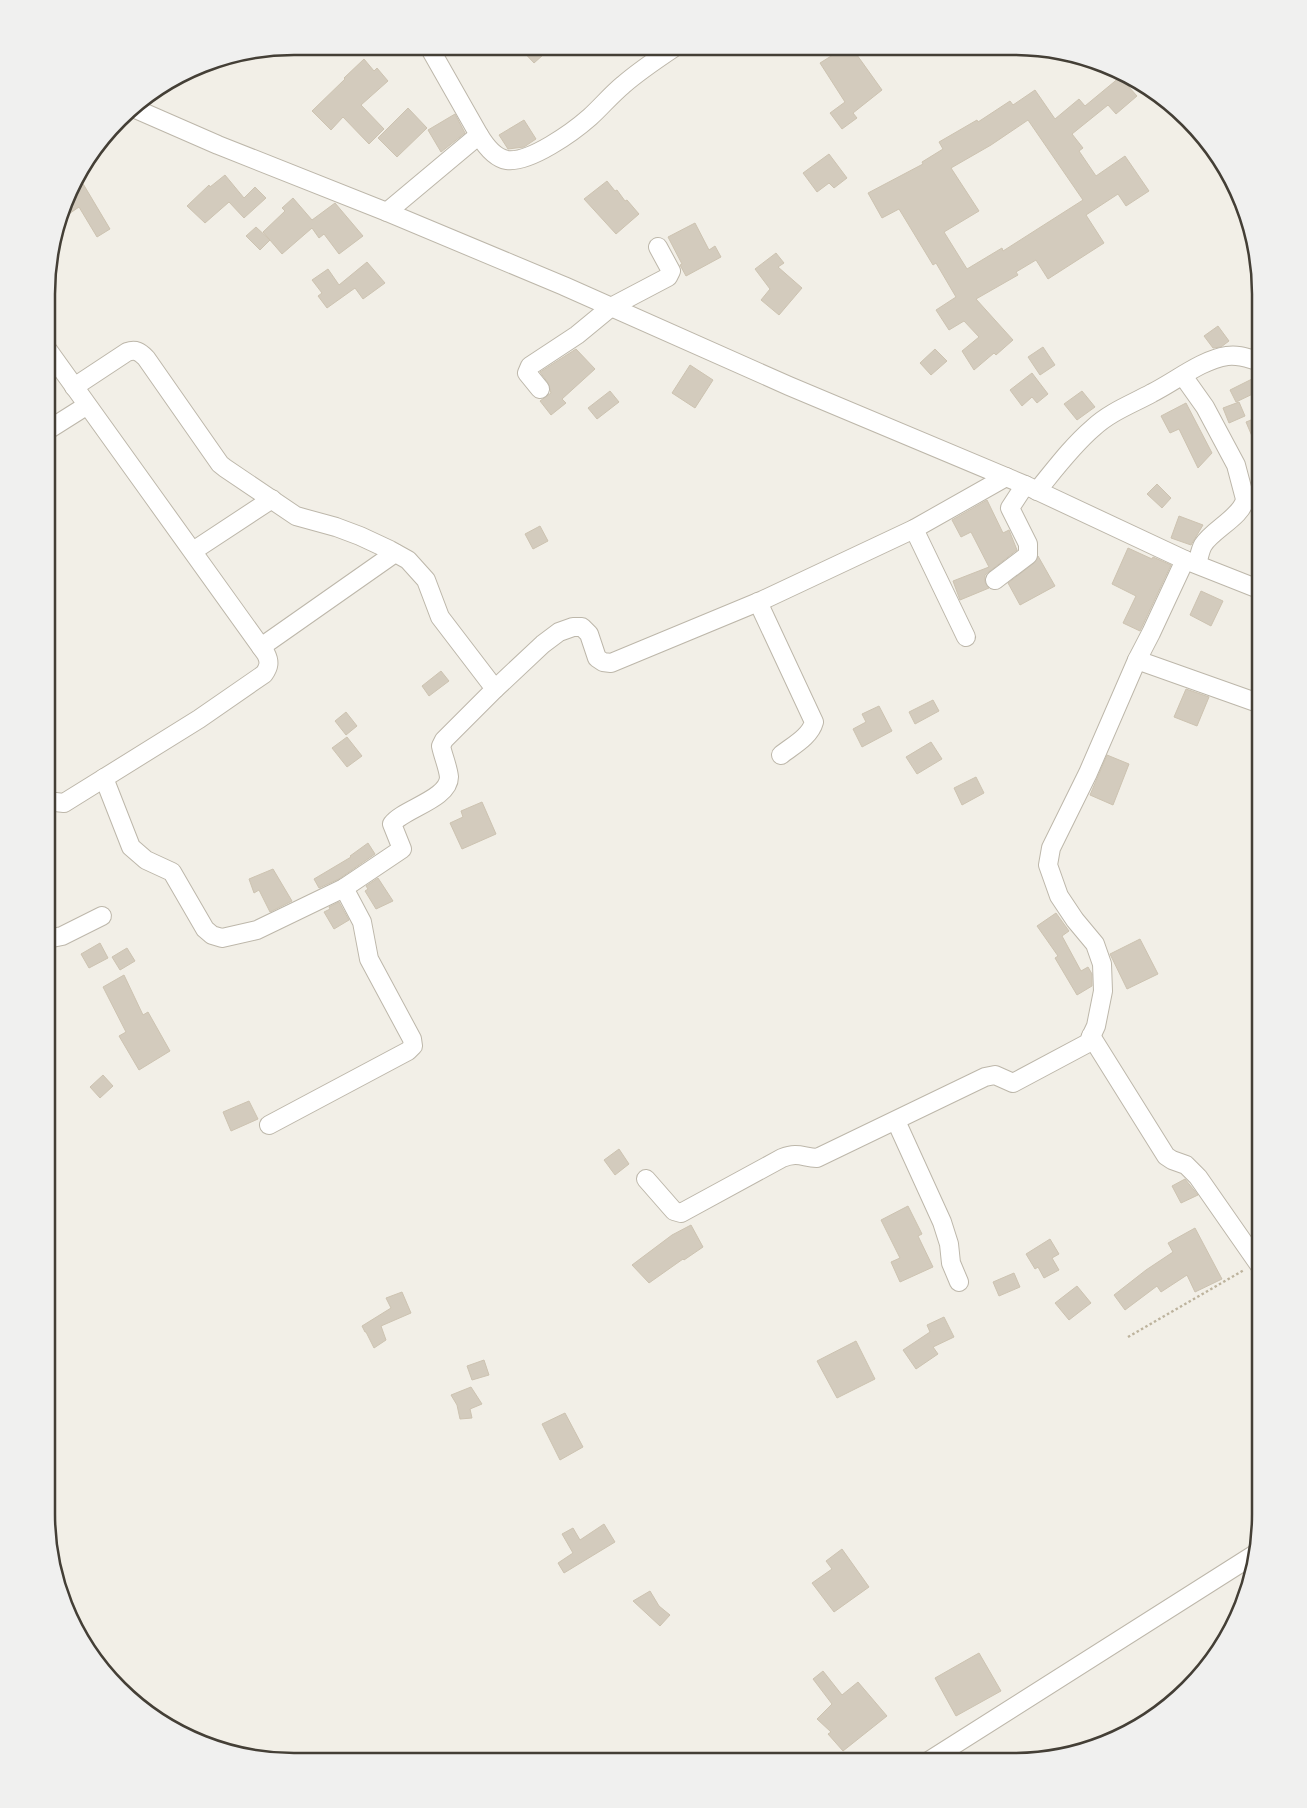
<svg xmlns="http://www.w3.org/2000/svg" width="1307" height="1808" viewBox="0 0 1307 1808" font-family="'Exo 2',sans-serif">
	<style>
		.building { fill: #d3cbbd; stroke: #cdc3b1; fill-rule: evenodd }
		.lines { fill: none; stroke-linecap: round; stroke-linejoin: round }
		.street-casing { stroke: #bdb7aa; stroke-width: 20 }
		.path { stroke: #bdb39d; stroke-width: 2.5; stroke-dasharray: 2.5 2.5; stroke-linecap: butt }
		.street { stroke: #fff; stroke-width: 18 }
		.rim { fill: none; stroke: #443f36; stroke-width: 2.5 }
	</style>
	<rect width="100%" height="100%" fill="#f2efe7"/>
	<g class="building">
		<polygon points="519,47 552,47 534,63"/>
		<polygon points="844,48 852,48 882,90 853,113 857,118 842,129 830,113 845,102 820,63"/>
		<polygon points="364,59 374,71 377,68 388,81 361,105 384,129 369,144 343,117 331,130 312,111 345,79 344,78"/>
		<path d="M1120 77 1137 96 1116 114 1108 105 1072 134 1083 148 1079 151 1096 176 1125 156 1149 191 1126 206 1118 194 1086 215 1104 243 1048 279 1036 260 1016 272 1018 275 976 299 1013 340 996 355 994 353 974 370 962 351 979 337 964 321 949 330 936 310 956 297 936 263 933 265 899 209 882 218 868 193 923 164 922 162 943 149 939 142 977 120 978 122 1010 101 1013 105 1035 90 1055 119 1079 99 1085 106ZM1028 120 1083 200 1003 251 1002 248 967 269 944 232 979 211 951 168 991 145Z"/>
		<polygon points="408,108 427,128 397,157 378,138"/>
		<polygon points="455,114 465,133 441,152 428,130"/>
		<polygon points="524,120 536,139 524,147 508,149 499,135"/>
		<polygon points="829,154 847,178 834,188 829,183 817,192 803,173"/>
		<polygon points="225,175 244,198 255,187 266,198 244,218 229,202 205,223 187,206 209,185 210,187"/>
		<polygon points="607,181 615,191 617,190 625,201 627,200 639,214 616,234 584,199"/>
		<polygon points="82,182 110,229 97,237 79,207 63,218 73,188"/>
		<polygon points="293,198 312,220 335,203 363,236 339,254 324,234 319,238 312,228 282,254 263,232 285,211 282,208"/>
		<polygon points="695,223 709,250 715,246 721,257 686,276 680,265 682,264 668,237"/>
		<polygon points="256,227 270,240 260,250 246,236"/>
		<polygon points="776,253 784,263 778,267 802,288 779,315 761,300 770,289 755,269"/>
		<polygon points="367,262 385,283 363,299 355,288 327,308 318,296 322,293 312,280 328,269 339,285"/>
		<polygon points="1218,326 1229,341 1221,347 1213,348 1204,336"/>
		<polygon points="1043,347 1055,365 1040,375 1028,357"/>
		<polygon points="576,349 595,369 562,399 566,403 551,415 540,401 551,393 548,383 540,372"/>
		<polygon points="935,349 947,361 931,375 920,363"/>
		<polygon points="690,365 713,380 695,408 672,393"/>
		<polygon points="1032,373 1048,394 1037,403 1032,397 1022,406 1010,390"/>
		<polygon points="1256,377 1261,390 1236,402 1230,390"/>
		<polygon points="610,391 619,402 597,419 588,408"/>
		<polygon points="1082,391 1095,407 1077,420 1064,404"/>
		<polygon points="1239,402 1245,416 1229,423 1223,408"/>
		<polygon points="1186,403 1212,453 1198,468 1179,429 1170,433 1161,416"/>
		<polygon points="1261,416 1261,455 1260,455 1246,422"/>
		<polygon points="1157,484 1171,498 1162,508 1147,494"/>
		<polygon points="987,500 1003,533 1009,530 1017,550 985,575 985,582 989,588 960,600 953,581 989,567 971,532 961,537 952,520"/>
		<polygon points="1179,516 1203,525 1191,545 1171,538"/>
		<polygon points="540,526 548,541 533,549 525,534"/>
		<polygon points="1128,548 1152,559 1153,557 1171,565 1140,631 1123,623 1136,596 1112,584"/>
		<polygon points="1038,556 1055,586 1020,605 1008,583 1034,563"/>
		<polygon points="1201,591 1223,601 1211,626 1190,615"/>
		<polygon points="441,671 449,681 429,696 422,686"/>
		<polygon points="1186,689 1209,697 1197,726 1174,717"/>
		<polygon points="933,700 939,711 915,724 909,712"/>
		<polygon points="879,706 892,731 862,747 853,729 866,722 862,714"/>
		<polygon points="346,712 357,726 346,735 335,721"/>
		<polygon points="347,737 362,756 347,767 332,748"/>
		<polygon points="931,742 942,759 917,774 906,757"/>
		<polygon points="1107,755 1129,764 1113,805 1090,795"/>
		<polygon points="976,777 984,793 962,805 954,788"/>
		<polygon points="482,802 496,834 462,849 450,823 463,817 461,811"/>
		<polygon points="368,843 375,854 339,879 319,888 314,879 351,857 350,856"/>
		<polygon points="273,869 292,901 270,912 259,890 254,893 249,879"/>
		<polygon points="378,878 393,901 376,909 365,891 368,889 366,886"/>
		<polygon points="339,902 349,920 334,929 324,912 330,909 329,907"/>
		<polygon points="1056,913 1069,931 1062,936 1081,971 1088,967 1092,974 1092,986 1077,995 1055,958 1058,956 1037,926"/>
		<polygon points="1140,939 1158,974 1127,989 1110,954"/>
		<polygon points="100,943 108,958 89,968 81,954"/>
		<polygon points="127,948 135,961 120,970 112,957"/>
		<polygon points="124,975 143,1015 148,1012 170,1051 139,1070 119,1036 126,1032 103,987"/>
		<polygon points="103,1075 113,1086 100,1098 90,1087"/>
		<polygon points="249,1101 258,1119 231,1131 223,1112"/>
		<polygon points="619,1149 629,1164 615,1175 604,1160"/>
		<polygon points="1185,1179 1198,1195 1181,1203 1172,1186"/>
		<polygon points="908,1206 922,1234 918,1236 933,1267 900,1282 891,1262 900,1258 881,1220"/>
		<polygon points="691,1225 703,1247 684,1260 683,1259 649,1283 632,1265 672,1235"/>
		<polygon points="1195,1228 1222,1279 1195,1292 1187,1275 1161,1292 1157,1286 1125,1310 1114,1295 1146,1270 1173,1252 1168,1243"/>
		<polygon points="1050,1239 1059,1254 1052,1258 1059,1270 1044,1278 1038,1267 1035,1269 1026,1254"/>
		<polygon points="1014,1273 1020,1287 999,1296 993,1282"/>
		<polygon points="1077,1286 1091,1303 1069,1320 1055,1303"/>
		<polygon points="402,1292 411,1313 381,1326 386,1340 374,1348 366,1332 365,1332 362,1326 391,1308 386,1298"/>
		<polygon points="944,1317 954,1337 933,1347 938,1354 916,1369 903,1350 930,1332 927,1325"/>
		<polygon points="856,1341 875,1379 837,1398 817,1361"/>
		<polygon points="484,1360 489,1375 472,1380 467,1366"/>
		<polygon points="471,1387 482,1404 470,1409 472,1418 460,1419 457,1405 451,1395"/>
		<polygon points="565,1413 583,1447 560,1460 542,1424"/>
		<polygon points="604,1524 615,1542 564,1573 558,1563 573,1553 562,1534 573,1528 580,1540"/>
		<polygon points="842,1549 869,1587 834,1612 812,1583 832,1569 826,1561"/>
		<polygon points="650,1591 659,1606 670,1615 660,1626 633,1601"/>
		<polygon points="979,1653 1001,1691 956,1716 935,1678"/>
		<polygon points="823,1671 842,1695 858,1682 887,1716 843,1751 828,1734 831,1732 817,1719 832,1704 813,1679"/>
	</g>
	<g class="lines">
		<g class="street-casing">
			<g id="street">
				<polyline points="131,107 218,145 387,212 564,286 789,386 1025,485 1185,560 1261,590"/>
				<path d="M479 135C485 145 494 158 507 160 530 163 573 132 590 117 601 107 611 95 623 85 639 71 657 59 675 47"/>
				<polyline points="387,212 479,135 429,47"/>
				<path d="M1183 376 1205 407 1236 465 1245 499C1243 516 1212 530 1203 545 1200 550 1199 558 1197 564"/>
				<path d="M74 387 127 352C136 349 140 352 146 358L220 464 225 468 296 516 336 527 360 536 390 550 408 560 426 580 440 617 495 689 444 740 441 746C443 756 448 767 449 777 449 799 403 809 392 824L402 849 344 888 257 930 222 938 212 935 205 929 172 872 146 860 131 847 104 778"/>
				<polyline points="540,389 527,373 530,366 577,335 611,307 668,277 671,271 658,247"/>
				<polyline points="48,430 86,406"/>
				<path d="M1037 491C1055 469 1072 446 1093 428 1110 412 1132 404 1152 393 1176 381 1201 360 1227 356 1240 354 1249 359 1261 362"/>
				<polyline points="914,529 966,637"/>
				<polyline points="193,551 272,499"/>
				<polyline points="995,580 1028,555 1028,544 1010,508 1025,485"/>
				<path d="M758 602 814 722C810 737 792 746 781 755"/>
				<polyline points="261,647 395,553"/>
				<polyline points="1137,660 1261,704"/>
				<polyline points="495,689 543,644 559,632 573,627 582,627 589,634 597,658 603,662 611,663 763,600 914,529 1006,477"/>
				<path d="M47 801 64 803 199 719 264 674C269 667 270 662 266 654 194 552 120 452 48 350"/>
				<polyline points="47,939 62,936 102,916"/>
				<polyline points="1091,1036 1166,1156 1172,1160 1186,1165 1198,1177 1260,1266"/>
				<polyline points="896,1121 942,1222 949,1244 951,1263 959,1282"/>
				<polyline points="269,1125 408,1051 413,1046 412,1039 369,959 362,922 344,888"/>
				<path d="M646 1179 674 1211 681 1213 782 1158C798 1152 802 1157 817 1158L985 1077 995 1075 1013 1083 1088 1043 1096 1026 1103 991 1102 964 1095 944 1075 920 1059 896 1048 865 1051 848 1088 773 1137 660 1151 633 1185 560"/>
				<polyline points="927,1762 1255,1554"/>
			</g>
		</g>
		<polyline class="path" points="1128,1337 1244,1270"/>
		<use href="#street" class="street"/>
	</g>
	<path d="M0 0H1307V1808H0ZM294 55H1013A239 239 0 0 1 1252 294V1514A239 239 0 0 1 1013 1753H294A239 239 0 0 1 55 1514V294A239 239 0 0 1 294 55Z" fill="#f0f0ef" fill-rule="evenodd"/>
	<path class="rim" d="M294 55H1013A239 239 0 0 1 1252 294V1514A239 239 0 0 1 1013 1753H294A239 239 0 0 1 55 1514V294A239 239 0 0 1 294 55Z"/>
</svg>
